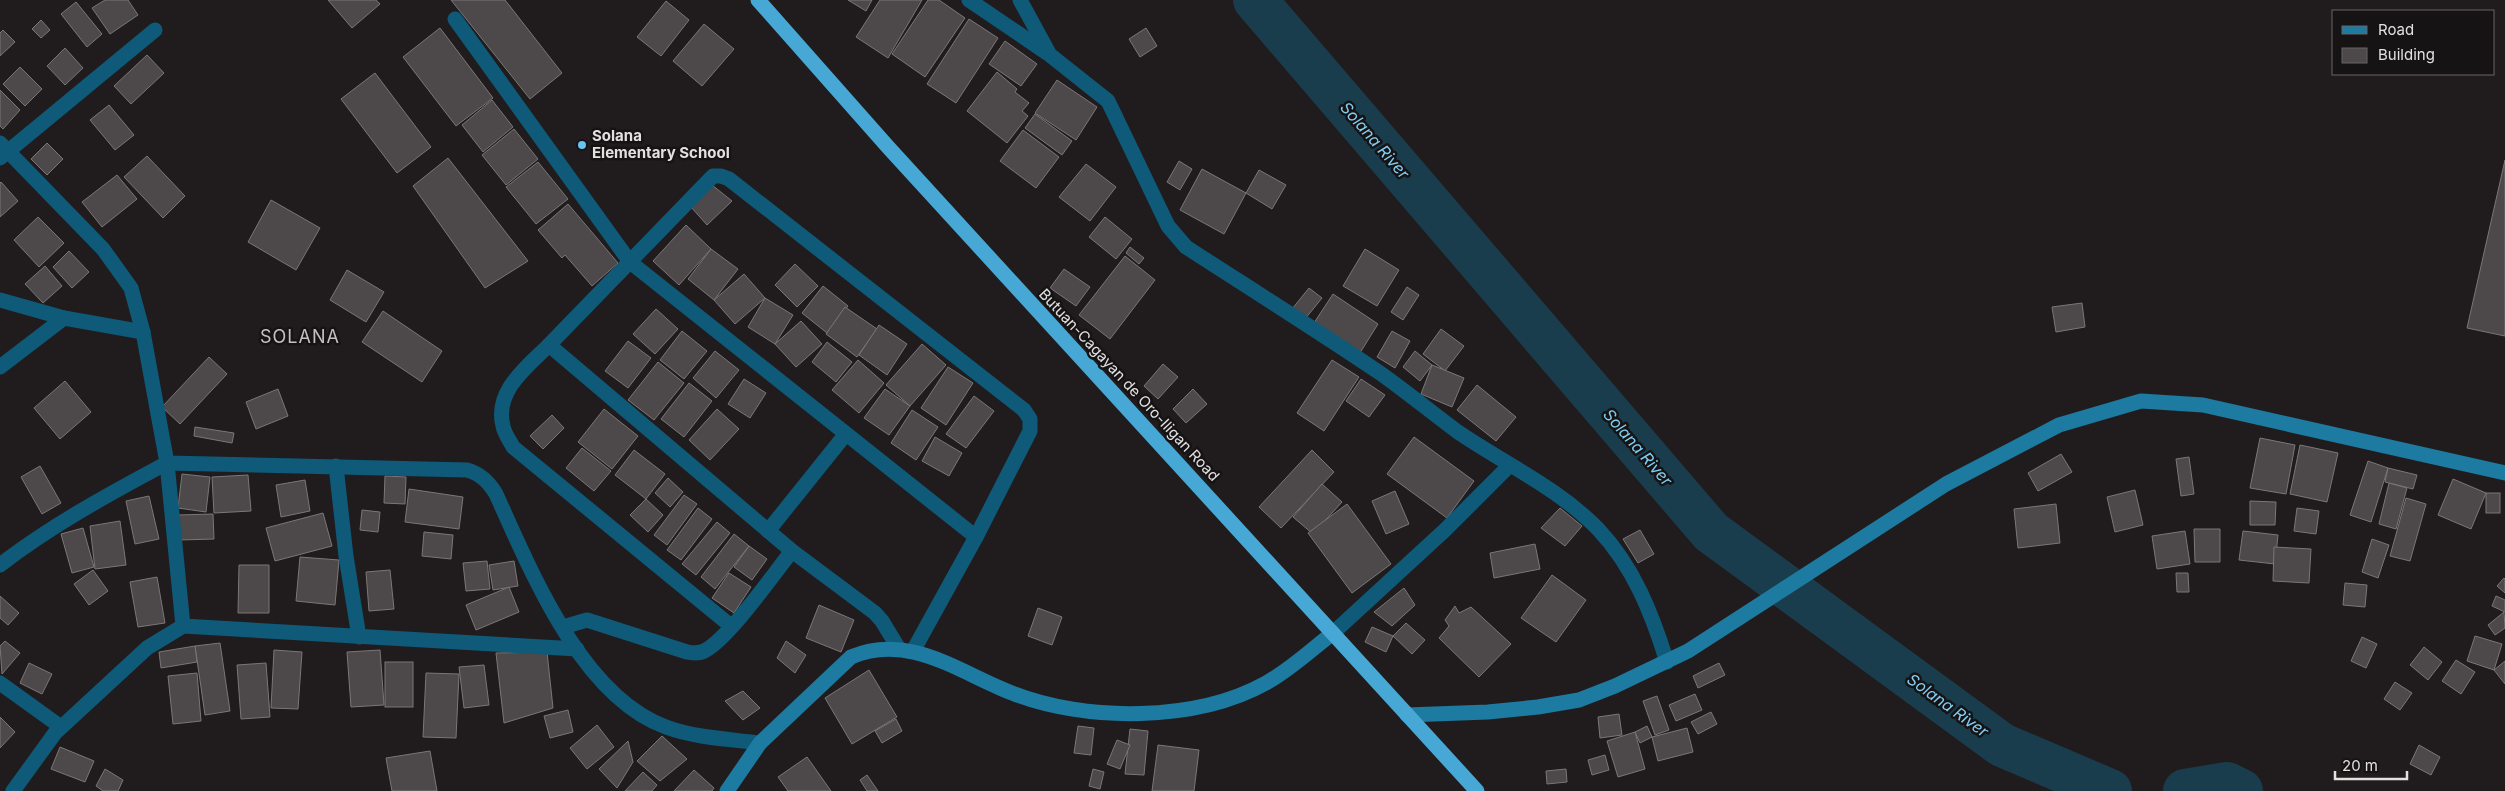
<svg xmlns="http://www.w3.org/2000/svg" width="2505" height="791" viewBox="0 0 2505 791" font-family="Inter,sans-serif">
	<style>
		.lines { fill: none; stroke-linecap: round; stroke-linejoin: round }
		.river { stroke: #1a3d4e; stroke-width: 44 }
		.building { fill: #4d494a; stroke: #7b7677 }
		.street { stroke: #0e5a78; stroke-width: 15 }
		.secondary { stroke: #1d7aa0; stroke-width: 15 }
		.highway { stroke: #47a8d5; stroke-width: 15 }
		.poi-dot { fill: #68c4f0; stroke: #161314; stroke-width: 2 }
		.labels { text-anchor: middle; stroke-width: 5; stroke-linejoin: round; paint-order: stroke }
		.poi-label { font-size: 15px; font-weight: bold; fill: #e3e0e0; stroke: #161314; text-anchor: start }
		.street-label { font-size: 15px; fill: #e3e0e0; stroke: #161314 }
		.water-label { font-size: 16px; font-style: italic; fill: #81cef4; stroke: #161314 }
		.quarter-label { font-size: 18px; letter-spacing: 1px; fill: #c5c0c0; stroke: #161314 }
	</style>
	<rect width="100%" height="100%" fill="#201c1d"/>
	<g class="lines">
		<g class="river">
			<polyline points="1255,0 1711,532 2002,745 2110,791"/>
			<polyline points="2185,791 2227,784 2241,791"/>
		</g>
	</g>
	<g class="building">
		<polygon points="105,0 128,0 138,15 110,34 92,8"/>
		<polygon points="328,0 376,0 380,4 352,28"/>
		<polygon points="451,0 505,0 562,73 530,99"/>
		<polygon points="848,0 872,0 866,11"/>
		<polygon points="880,0 922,0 888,58 856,37"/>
		<polygon points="928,0 939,0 965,18 925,77 892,54"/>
		<polygon points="666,1 689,20 661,56 637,37"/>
		<polygon points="76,2 102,34 87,47 61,14"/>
		<polygon points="969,19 998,38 956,103 927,84"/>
		<polygon points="41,20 50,30 41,38 32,29"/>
		<polygon points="704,24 734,49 702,86 673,61"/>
		<polygon points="440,28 493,98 456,126 403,57"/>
		<polygon points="1146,28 1157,46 1140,57 1129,39"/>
		<polygon points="3,30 15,42 0,56 0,33"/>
		<polygon points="1005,41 1037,64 1021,86 989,64"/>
		<polygon points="65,48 83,68 65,85 47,66"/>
		<polygon points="147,55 164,73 131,104 114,86"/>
		<polygon points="20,67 42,89 25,106 3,84"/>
		<polygon points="997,72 1017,89 1015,92 1029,103 1022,111 1028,116 1007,143 967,111"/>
		<polygon points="375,73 431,147 397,173 341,99"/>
		<polygon points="1057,80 1097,107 1076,140 1035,113"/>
		<polygon points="0,90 20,110 3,129 0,126"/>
		<polygon points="492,100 513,127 483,152 462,125"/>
		<polygon points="109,105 134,135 115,150 90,120"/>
		<polygon points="1035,114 1072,141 1062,155 1025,128"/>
		<polygon points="514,129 538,159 506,185 482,155"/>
		<polygon points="1023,130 1059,157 1036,188 1000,161"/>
		<polygon points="47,143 63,159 47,175 31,159"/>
		<polygon points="147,156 185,196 163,218 124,177"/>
		<polygon points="448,158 528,261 485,288 413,186"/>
		<polygon points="2505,160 2505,336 2467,328"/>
		<polygon points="1179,161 1192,169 1180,190 1167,182"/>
		<polygon points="538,162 568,199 536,224 506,187"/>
		<polygon points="1086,164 1116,187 1090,221 1059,197"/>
		<polygon points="1202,169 1246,193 1224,234 1180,210"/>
		<polygon points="1259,170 1286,185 1272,209 1246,193"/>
		<polygon points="117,175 137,199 102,227 82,202"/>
		<polygon points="1,182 18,201 0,217 0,183"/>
		<polygon points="712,185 732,201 707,225 691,207"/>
		<polygon points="271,200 320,228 296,270 248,242"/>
		<polygon points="568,204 618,263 592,286 565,255 562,258 538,230"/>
		<polygon points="38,217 64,243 39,267 14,240"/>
		<polygon points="1105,217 1132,239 1116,259 1089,237"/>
		<polygon points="686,225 711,249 679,285 653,261"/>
		<polygon points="1130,247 1144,258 1139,264 1126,253"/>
		<polygon points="711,249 738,269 714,300 688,279"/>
		<polygon points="1365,249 1399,270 1377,306 1343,286"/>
		<polygon points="69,251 89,272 72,288 53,267"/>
		<polygon points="1125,256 1155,280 1110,339 1079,315"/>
		<polygon points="795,264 818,286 797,307 775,285"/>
		<polygon points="45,266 62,286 43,303 25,284"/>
		<polygon points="1064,269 1090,287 1076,306 1050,288"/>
		<polygon points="347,270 384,292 366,322 330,300"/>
		<polygon points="744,274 765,298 735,324 714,300"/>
		<polygon points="823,286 848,306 827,333 802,313"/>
		<polygon points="1407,287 1419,295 1403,320 1391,312"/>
		<polygon points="1309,288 1322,298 1305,319 1292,309"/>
		<polygon points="1333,294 1378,324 1358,356 1312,326"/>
		<polygon points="765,298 793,315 775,344 748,327"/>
		<polygon points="2082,303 2085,327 2056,332 2052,307"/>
		<polygon points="845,307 877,329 857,357 826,334"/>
		<polygon points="656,309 678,329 655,354 633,334"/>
		<polygon points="383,311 442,351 422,382 362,342"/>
		<polygon points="801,321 822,344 796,367 775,344"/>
		<polygon points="879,325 907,344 887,375 859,355"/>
		<polygon points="1441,329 1464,346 1445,371 1423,354"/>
		<polygon points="682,331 707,351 684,379 660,360"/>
		<polygon points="1392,331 1410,341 1395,368 1377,357"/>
		<polygon points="628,341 651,358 628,388 605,371"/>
		<polygon points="827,342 852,362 836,382 812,362"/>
		<polygon points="922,344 946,365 910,406 886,385"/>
		<polygon points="715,351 739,370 716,398 693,378"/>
		<polygon points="1415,351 1432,365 1420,381 1403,367"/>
		<polygon points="209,357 227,374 180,424 162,407"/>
		<polygon points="858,360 884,383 859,413 832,390"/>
		<polygon points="1332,360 1359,377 1324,431 1297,413"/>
		<polygon points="658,362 684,383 654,420 628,400"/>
		<polygon points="1163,364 1178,377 1158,399 1144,386"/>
		<polygon points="1432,365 1464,378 1452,407 1421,394"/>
		<polygon points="948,367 973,383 946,425 921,408"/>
		<polygon points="744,379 766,393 750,418 728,404"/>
		<polygon points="1361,379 1385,395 1369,417 1346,401"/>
		<polygon points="65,381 91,412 60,439 34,408"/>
		<polygon points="689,383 712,401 684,437 661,419"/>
		<polygon points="1477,385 1516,417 1496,441 1457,410"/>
		<polygon points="278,389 288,416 256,429 246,402"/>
		<polygon points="885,389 910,406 889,435 864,418"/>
		<polygon points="1193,389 1207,404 1186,423 1173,409"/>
		<polygon points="974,396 994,411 966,448 946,434"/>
		<polygon points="604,409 638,436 612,469 578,442"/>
		<polygon points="717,409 739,429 710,460 689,440"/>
		<polygon points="912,410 938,427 916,460 891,443"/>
		<polygon points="552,415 564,428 543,449 530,436"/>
		<polygon points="195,427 234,433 232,443 194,436"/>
		<polygon points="935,437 962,453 949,476 922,461"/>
		<polygon points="1414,437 1474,481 1447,518 1387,474"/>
		<polygon points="2260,438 2295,445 2286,494 2250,488"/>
		<polygon points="2300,445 2338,453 2327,502 2290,494"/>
		<polygon points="582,448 611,471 594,491 566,468"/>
		<polygon points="634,450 665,474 646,499 615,475"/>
		<polygon points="1312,450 1334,472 1281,528 1259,507"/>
		<polygon points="2061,454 2072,472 2038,491 2028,473"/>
		<polygon points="2189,457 2194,494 2181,496 2176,459"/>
		<polygon points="2368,461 2388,468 2371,522 2350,515"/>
		<polygon points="40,466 61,503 42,514 21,477"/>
		<polygon points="2388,468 2417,475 2413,489 2385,482"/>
		<polygon points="182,474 210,477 206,512 178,508"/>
		<polygon points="248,475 251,511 214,513 212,477"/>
		<polygon points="385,476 406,477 405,504 384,503"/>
		<polygon points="668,478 683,492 670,507 655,493"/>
		<polygon points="2453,479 2486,493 2471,529 2438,515"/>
		<polygon points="305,480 310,511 281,517 276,485"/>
		<polygon points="2389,483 2407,488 2396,529 2379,524"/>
		<polygon points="1322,484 1342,502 1313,534 1293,517"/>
		<polygon points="409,489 463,497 459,529 405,522"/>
		<polygon points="2135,490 2143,525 2115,532 2107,497"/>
		<polygon points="1395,491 1409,524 1386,534 1372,501"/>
		<rect x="2486" y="493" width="14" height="20"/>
		<polygon points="684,495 697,504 667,545 654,535"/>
		<polygon points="149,496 159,539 135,544 126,501"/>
		<polygon points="2406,498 2426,504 2410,561 2390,556"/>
		<polygon points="646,499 663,515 648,532 630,515"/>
		<polygon points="2250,501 2276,502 2275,525 2250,525"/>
		<polygon points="1347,504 1391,564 1352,593 1308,533"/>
		<polygon points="2056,504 2060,543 2018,548 2014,509"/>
		<polygon points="698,508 712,519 681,560 667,550"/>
		<polygon points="1560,508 1582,526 1565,546 1541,528"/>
		<polygon points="2297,508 2319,511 2316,534 2294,531"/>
		<polygon points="362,510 380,512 378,532 360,530"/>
		<polygon points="323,513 332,546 275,561 266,528"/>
		<polygon points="213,514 214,539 180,540 178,515"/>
		<polygon points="120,521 126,565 95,569 90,526"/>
		<polygon points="717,522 730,533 696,575 682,564"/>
		<polygon points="83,528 94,567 72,573 61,534"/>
		<polygon points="2194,529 2220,529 2220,562 2195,562"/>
		<polygon points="1640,530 1654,554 1638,563 1623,539"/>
		<polygon points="2185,531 2190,564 2157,569 2152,536"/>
		<polygon points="2243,531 2278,535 2275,564 2239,560"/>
		<polygon points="424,532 453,535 451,559 422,556"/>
		<polygon points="734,534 749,546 715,589 701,577"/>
		<polygon points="2372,539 2389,545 2378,578 2362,572"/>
		<polygon points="1535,544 1540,569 1494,578 1490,553"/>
		<polygon points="749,546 767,559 752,580 734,567"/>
		<polygon points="2274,547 2311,549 2309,583 2273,581"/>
		<polygon points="300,557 339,560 335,605 296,601"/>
		<polygon points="487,561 490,589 466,591 463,563"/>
		<polygon points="514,561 518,586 493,590 489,565"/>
		<polygon points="239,565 269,565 269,613 238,613"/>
		<polygon points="93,570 108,591 89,605 74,584"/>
		<polygon points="390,570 394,609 369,611 366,572"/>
		<polygon points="729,573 751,587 734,613 712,598"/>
		<polygon points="2176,573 2188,573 2189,592 2177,592"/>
		<polygon points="1552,575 1586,600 1556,642 1521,618"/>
		<polygon points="157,577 165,623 138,627 130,582"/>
		<polygon points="2504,578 2505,579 2505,593 2497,586"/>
		<polygon points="2345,583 2367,585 2365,607 2343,605"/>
		<polygon points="509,587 519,612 476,630 466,605"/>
		<polygon points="1404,588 1415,605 1392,626 1374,612"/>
		<polygon points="0,596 19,613 8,625 0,618"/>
		<polygon points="2496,596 2505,600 2505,612 2492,606"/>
		<polygon points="819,605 854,620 841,652 806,638"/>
		<polygon points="1455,606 1459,613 1471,607 1511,644 1479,677 1439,638 1449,626 1445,620"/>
		<polygon points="1038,608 1062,617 1052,645 1028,636"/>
		<polygon points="2504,612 2505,628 2495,635 2488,625"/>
		<polygon points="1406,623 1425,640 1412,654 1393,636"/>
		<polygon points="1372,627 1393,636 1386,652 1365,642"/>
		<polygon points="2475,636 2502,644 2494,670 2467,661"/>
		<polygon points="2362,637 2377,644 2366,668 2351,661"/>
		<polygon points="5,641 20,653 2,674 0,646"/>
		<polygon points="786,641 806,655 795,673 777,658"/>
		<polygon points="220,643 230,711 205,715 195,646"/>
		<polygon points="195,646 197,662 161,668 159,652"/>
		<polygon points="2424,647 2442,662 2428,680 2410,665"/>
		<polygon points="274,650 302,652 298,709 271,708"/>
		<polygon points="380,650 384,705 351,707 347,652"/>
		<polygon points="547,652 553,708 504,723 496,653"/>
		<polygon points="2456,660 2475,672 2461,694 2442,681"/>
		<polygon points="2505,661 2505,684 2494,670"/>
		<rect x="385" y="662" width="28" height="45"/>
		<polygon points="29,663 52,674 42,694 20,683"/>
		<polygon points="266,663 270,717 241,719 237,665"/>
		<polygon points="1719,663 1725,675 1698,688 1693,676"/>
		<polygon points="484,665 489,705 464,708 459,667"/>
		<polygon points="869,670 897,717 852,744 825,698"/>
		<polygon points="197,673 201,721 173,724 168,676"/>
		<polygon points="426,673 459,674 456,738 423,737"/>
		<polygon points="2395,682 2412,693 2400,710 2384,699"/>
		<polygon points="743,691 760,708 743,720 725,701"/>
		<polygon points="1695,694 1702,710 1676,721 1669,705"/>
		<polygon points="1657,696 1669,730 1655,735 1643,701"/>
		<polygon points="568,710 573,732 550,738 544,716"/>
		<polygon points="1711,712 1717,724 1698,734 1691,722"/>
		<polygon points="1619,714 1622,735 1600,738 1598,717"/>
		<polygon points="0,717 15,732 0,748"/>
		<polygon points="896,719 902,731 882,743 875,731"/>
		<polygon points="597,725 614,747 587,769 570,748"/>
		<polygon points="1078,726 1094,728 1091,755 1074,753"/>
		<polygon points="1647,726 1652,737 1640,743 1635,732"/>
		<polygon points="1687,728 1693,752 1658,761 1652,737"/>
		<polygon points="1130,729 1148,731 1144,775 1125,774"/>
		<polygon points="1635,732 1645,769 1618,777 1607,741"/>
		<polygon points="662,736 687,759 660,781 637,761"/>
		<polygon points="1117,740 1130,745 1120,769 1107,764"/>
		<polygon points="628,741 633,762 617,788 599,769"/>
		<polygon points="1158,745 1199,750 1194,791 1152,791"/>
		<polygon points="2419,745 2440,757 2431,775 2410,764"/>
		<polygon points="60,747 94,761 85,782 51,769"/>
		<polygon points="430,751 437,791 392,791 386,758"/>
		<polygon points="1605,755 1609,770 1592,775 1588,760"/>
		<polygon points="807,757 831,791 788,791 778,777"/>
		<polygon points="105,769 123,780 118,791 103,791 96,786"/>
		<polygon points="1093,769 1104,772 1100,789 1089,786"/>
		<polygon points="1566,769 1567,782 1547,784 1546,771"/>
		<polygon points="694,770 714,788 712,791 674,791"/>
		<polygon points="643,772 657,785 652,791 625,791"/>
		<polygon points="867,775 878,791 867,791 860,780"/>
	</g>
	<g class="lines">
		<g class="street">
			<polyline points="969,0 1047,53"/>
			<path d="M1020 0 1050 55 1108 101 1168 226 1186 247C1251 289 1316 330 1380 373 1407 392 1432 413 1458 432 1505 464 1558 488 1598 529 1634 567 1652 614 1667 662"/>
			<polyline points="455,19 630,262 976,537"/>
			<path d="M0 143 103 249 131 288 143 332 167 463 467 470C481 474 489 482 496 494 531 571 581 696 666 727 696 738 728 739 760 743"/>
			<polyline points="0,158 155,30"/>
			<polyline points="0,300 64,318 143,332"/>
			<path d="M549 345C527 367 494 391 503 426 504 433 510 441 513 447L731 626"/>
			<polyline points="0,367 64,318"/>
			<polyline points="336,466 346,556 359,637"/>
			<polyline points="768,531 845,435"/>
			<path d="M0 565C52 525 109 494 167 463L183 626"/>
			<path d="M563 627 587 620 687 652C694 653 700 654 706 650 731 635 772 576 792 551"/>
			<polyline points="1333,633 1445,530 1509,466"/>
			<polyline points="899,649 882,621 875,613 792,551 549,345 713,176 721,176 729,179 1024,410 1030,419 1030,431 976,537 913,651"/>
			<polyline points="0,683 61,727"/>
			<polyline points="13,791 55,733 147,648 183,626 577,649"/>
		</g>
		<g class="secondary">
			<polyline points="1407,715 1488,712 1538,707 1579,700 1615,686 1688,651 1946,484 2059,425 2141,401 2203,405 2505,473"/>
			<path d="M727 791 760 743 851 657C909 632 960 673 1012 693 1085 722 1196 722 1266 683 1290 670 1312 649 1333 633"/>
		</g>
		<polyline class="highway" points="758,0 888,147 1477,791"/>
	</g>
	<circle class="poi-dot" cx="582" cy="145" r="5"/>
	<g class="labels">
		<g class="poi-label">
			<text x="592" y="141">Solana<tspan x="592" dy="17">Elementary School</tspan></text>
		</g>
		<g class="street-label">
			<text transform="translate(1129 385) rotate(47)" y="5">Butuan-Cagayan de Oro-Iligan Road</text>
		</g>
		<g class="water-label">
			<text transform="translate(1375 140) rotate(49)" y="6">Solana River</text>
			<text transform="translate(1638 447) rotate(49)" y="6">Solana River</text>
			<text transform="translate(1948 705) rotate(36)" y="6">Solana River</text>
		</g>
		<g class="quarter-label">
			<text x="300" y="343">SOLANA</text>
		</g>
	</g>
	<rect x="2332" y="10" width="162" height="65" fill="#161314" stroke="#686566"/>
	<rect x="2342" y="26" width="25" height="8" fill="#1d7aa0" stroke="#686566"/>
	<text x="2378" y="35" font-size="15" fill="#e3e0e0">Road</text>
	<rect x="2342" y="48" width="25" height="15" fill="#4d494a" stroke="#686566"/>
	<text x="2378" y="60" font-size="15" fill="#e3e0e0">Building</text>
	<path d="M2335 771v8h72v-8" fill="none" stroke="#e3e0e0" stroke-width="2.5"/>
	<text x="2342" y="771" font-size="15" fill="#e3e0e0" stroke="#161314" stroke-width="4" paint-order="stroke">20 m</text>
</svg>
